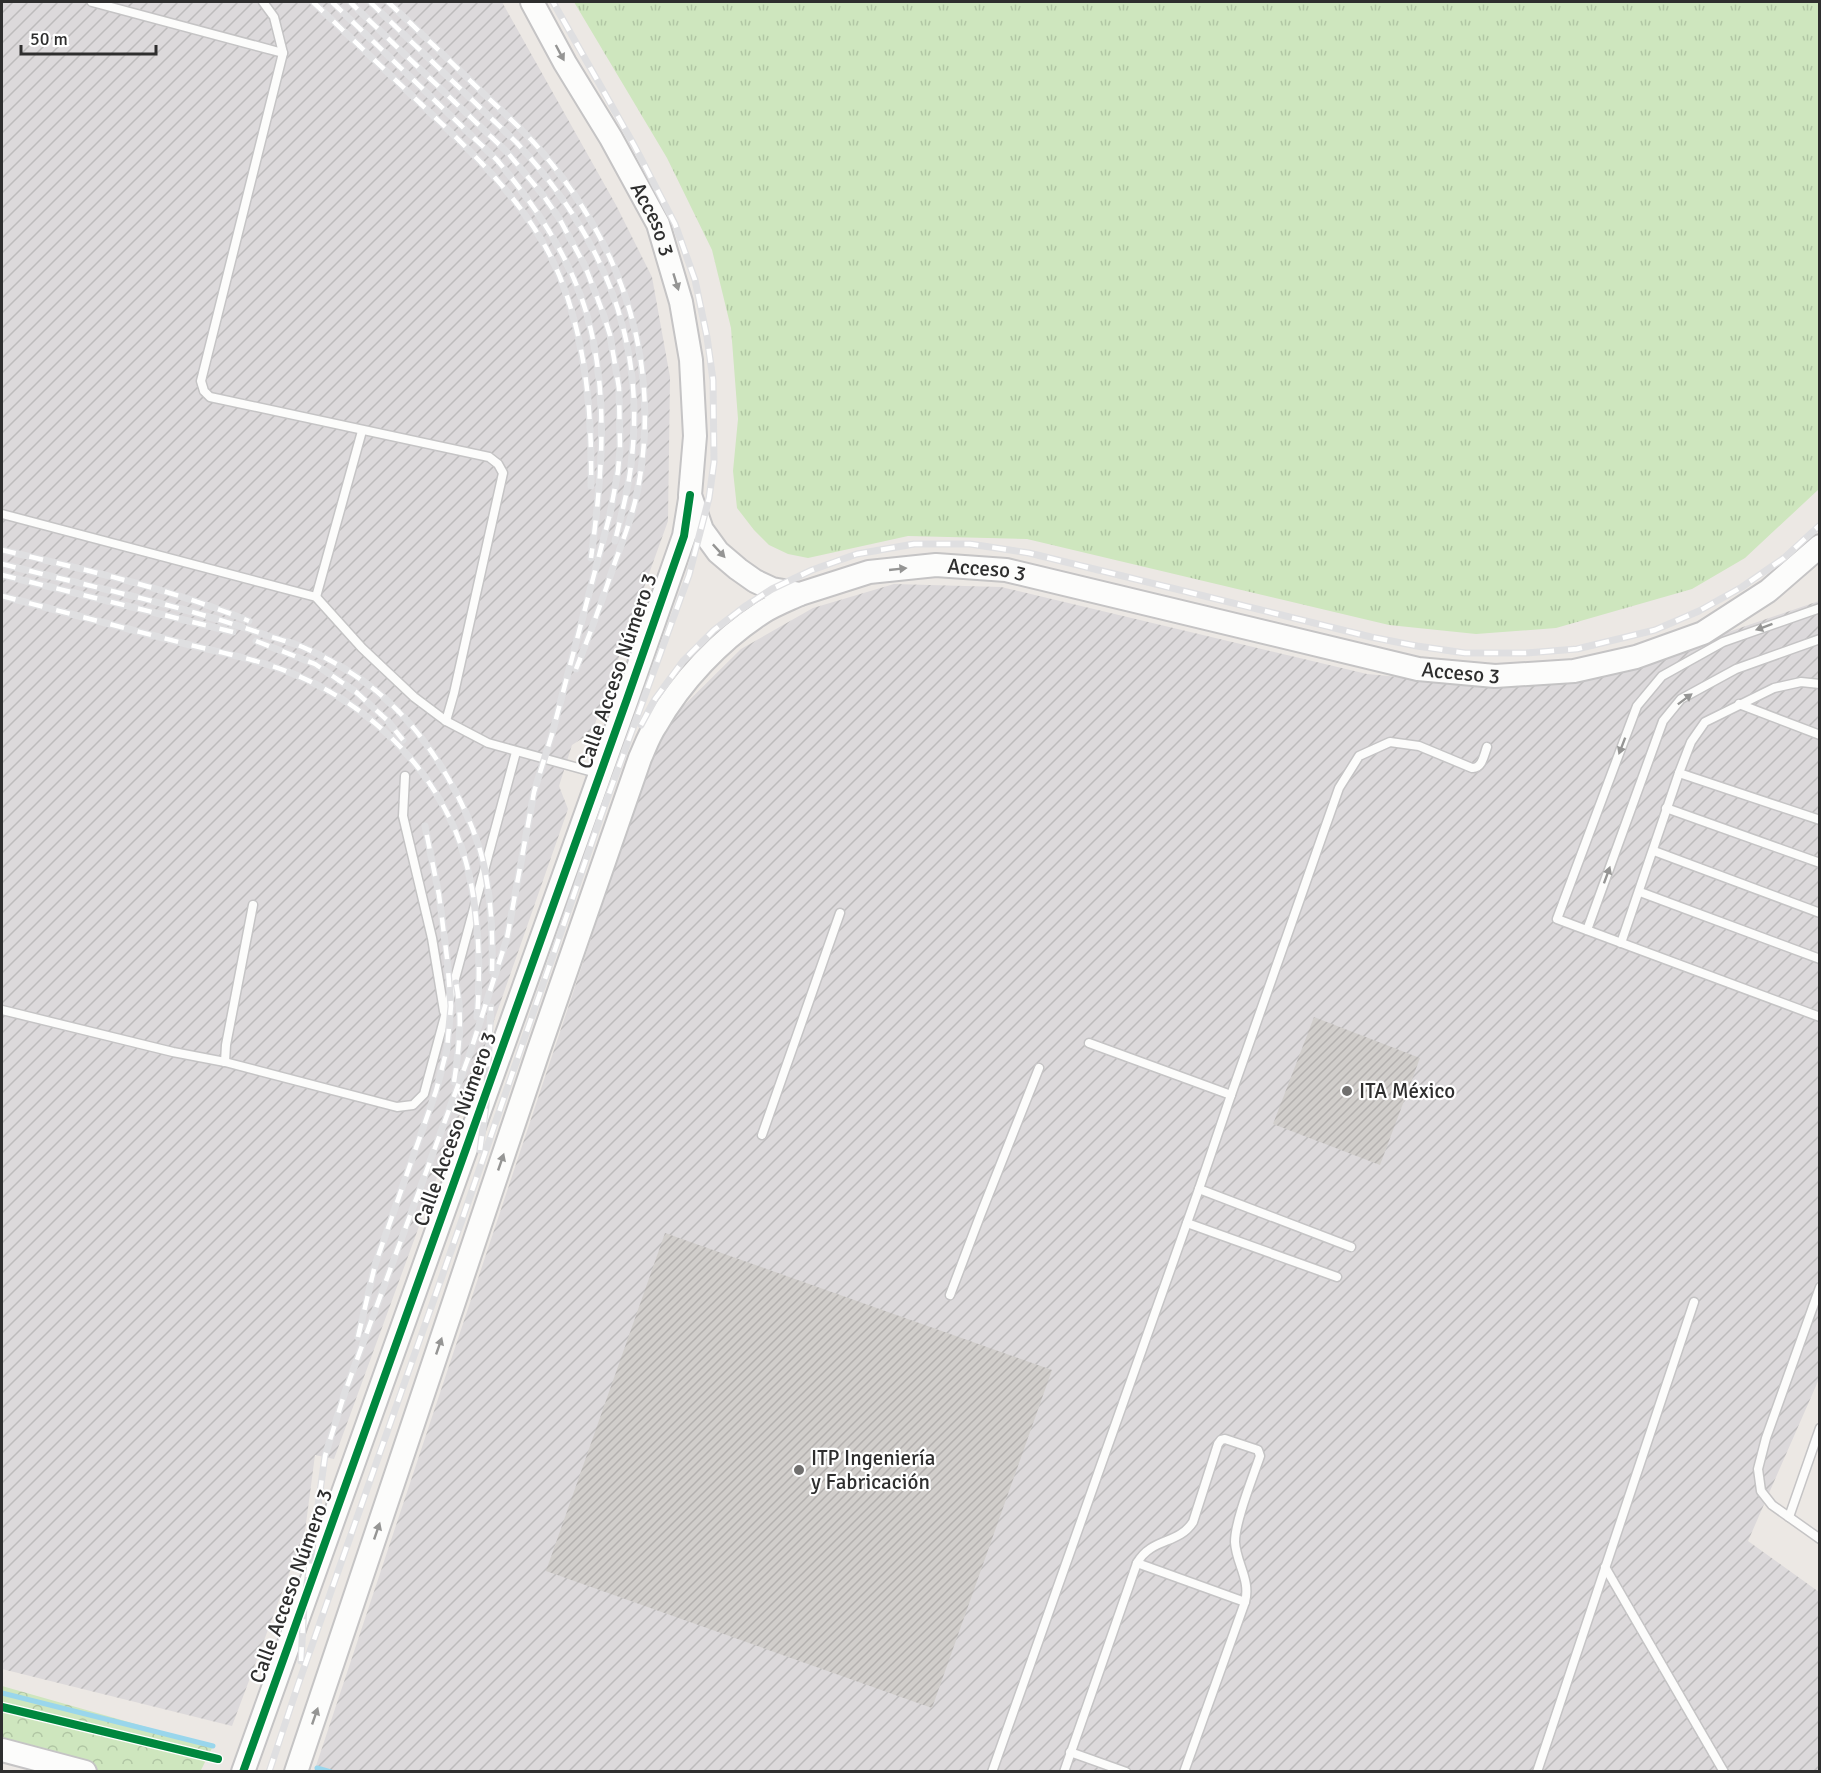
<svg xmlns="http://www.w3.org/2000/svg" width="1821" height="1773" viewBox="0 0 1821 1773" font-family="Signika,sans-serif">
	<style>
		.industrial { fill: url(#industrial-furrows) }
		.grass { fill: url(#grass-tufts) }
		.park { fill: url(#park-crowns) }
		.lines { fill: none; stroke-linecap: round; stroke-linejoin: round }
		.stream { stroke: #99d6ec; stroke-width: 5 }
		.building { fill: url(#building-hatch) }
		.lane-casing { stroke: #c5c4c5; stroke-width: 11 }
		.secondary-casing { stroke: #c5c4c5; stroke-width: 26 }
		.lane { stroke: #fcfcfb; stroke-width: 8 }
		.secondary { stroke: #fcfcfb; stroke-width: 22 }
		.rail-casing { stroke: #dfdfe1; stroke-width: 7 }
		.rail { stroke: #fff; stroke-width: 4.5; stroke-dasharray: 14; stroke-linecap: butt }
		.cycleway-casing { stroke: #fff; stroke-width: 11 }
		.cycleway { stroke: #00873e; stroke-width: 8 }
		.oneway { fill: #959594 }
		.poi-dot { fill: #706f6e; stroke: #fff; stroke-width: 2 }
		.labels { text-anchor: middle; stroke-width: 4.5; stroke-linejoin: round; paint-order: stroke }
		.street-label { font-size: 21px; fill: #2e2e2e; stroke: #fff }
		.poi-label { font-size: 21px; fill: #2e2e2e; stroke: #fff; text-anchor: start }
	</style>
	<defs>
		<pattern id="industrial-furrows" width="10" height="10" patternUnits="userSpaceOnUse" patternTransform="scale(1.5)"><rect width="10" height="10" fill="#dcd9db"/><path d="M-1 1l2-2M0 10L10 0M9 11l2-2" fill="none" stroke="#bdbbbc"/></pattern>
		<pattern id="grass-tufts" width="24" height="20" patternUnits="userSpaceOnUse" patternTransform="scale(1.5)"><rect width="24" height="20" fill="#cee6be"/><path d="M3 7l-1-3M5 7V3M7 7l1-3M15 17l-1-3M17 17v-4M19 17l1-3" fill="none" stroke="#b1c6a4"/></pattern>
		<pattern id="park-crowns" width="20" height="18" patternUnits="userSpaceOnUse" patternTransform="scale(1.5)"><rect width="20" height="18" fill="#cee6be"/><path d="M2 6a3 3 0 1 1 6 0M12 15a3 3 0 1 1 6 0" fill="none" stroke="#b1c6a4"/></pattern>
		<pattern id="building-hatch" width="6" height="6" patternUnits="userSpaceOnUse" patternTransform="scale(1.5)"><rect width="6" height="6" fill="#d1cecb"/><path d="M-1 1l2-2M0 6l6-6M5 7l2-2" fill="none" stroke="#b4b1af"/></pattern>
	</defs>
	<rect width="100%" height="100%" fill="#ece8e4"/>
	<g class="industrial">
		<polygon points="2,2 502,2 616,205 652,277 670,377 668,521 592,732 572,745 559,786 568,809 489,1035 334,1459 315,1455 305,1531 232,1726 2,1669"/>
		<polygon points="894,584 1001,587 1367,674 1496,686 1632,665 1819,601 1819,1379 1748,1541 1819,1592 1819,1771 314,1772 661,728 741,649 813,608"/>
	</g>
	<polygon class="grass" points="574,2 1819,2 1819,489 1745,558 1692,589 1556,628 1476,634 1389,625 1027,539 908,536 808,558 788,554 769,545 754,530 737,508 733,471 738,419 731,328 712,250 667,158"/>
	<polygon class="park" points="2,1686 213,1746 200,1772 80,1771 2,1752"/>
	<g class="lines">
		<g class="stream">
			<polyline points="2,1693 213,1746"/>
			<polyline points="317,1768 331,1772"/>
		</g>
	</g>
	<g class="building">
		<polygon points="1314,1017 1420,1058 1380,1165 1273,1124"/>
		<polygon points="665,1233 1052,1370 932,1708 546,1571"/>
	</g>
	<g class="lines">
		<g class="lane-casing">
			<g id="lane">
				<polyline points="92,2 283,53"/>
				<polyline points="263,2 274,17 283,53 201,381 204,391 210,397 489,457 498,464 503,473 454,693 446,721"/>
				<polyline points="2,514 316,597 362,648 414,697 446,721 488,743 600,774"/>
				<polyline points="316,597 362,431"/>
				<polyline points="1820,608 1723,642 1662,676 1637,706 1557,919 1820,1017"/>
				<polyline points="1739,704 1820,735"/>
				<polyline points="1679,773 1820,820"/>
				<polyline points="405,776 403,816 432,938 444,1011"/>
				<polyline points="1666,808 1820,863"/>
				<polyline points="1654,851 1820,913"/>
				<polyline points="1640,892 1820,959"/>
				<polyline points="1587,930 1663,721 1681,699 1736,669 1820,639"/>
				<polyline points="1621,943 1679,773 1691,742 1705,722 1774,688 1801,682 1820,684"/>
				<polyline points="2,1010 173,1052 225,1062 397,1107 413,1105 424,1094 516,752"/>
				<polyline points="1089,1043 1231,1095"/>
				<polyline points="225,1062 226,1045 253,905"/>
				<polyline points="762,1135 840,913"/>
				<polyline points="1199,1189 1351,1247"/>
				<polyline points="1187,1223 1337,1277"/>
				<polyline points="1820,1287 1766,1438 1758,1469 1761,1491 1772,1505 1820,1539"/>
				<polyline points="950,1295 980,1216 1039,1068"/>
				<polyline points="1789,1517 1820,1428"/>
				<path d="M1137 1563C1152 1537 1178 1545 1193 1522L1218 1444 1221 1440 1225 1439 1258 1450 1260 1456C1253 1477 1235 1521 1235 1542 1236 1563 1251 1580 1245 1602"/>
				<polyline points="1605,1567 1724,1772"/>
				<polyline points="1070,1752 1126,1772"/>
				<path d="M992 1772 1199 1189 1231 1095 1339 788 1359 756 1390 742 1419 746 1472 768C1482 769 1484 755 1487 747"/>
				<polyline points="1064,1772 1137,1563 1245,1602 1184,1772"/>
				<polyline points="1537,1772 1694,1302"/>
			</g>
		</g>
		<g class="secondary-casing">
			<g id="secondary">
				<path id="s1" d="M532 2 565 63 611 138 658 224 681 302 691 360 695 436 690 495 702 530 718 552 738 569 755 581 772 589 800 594 869 572 936 565 1006 570 1418 669 1495 676 1574 671 1636 657 1703 633 1768 591 1820 546"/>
				<polyline points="2,1750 85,1772"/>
				<polyline points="243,1772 627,699 684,536 690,499"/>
				<path d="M296 1772 538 1052 640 758C645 747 649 735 656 725 681 681 720 640 763 612 774 605 787 600 800 594"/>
			</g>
		</g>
		<use href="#lane" class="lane"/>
		<use href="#secondary" class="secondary"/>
		<g class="rail-casing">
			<g id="rail">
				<path d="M313 2C349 36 385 70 422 105 477 157 536 211 563 285 587 349 592 418 591 486"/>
				<path d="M332 2 497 160C540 211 578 269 592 335 608 408 601 484 591 558"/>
				<path d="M370 2 517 143C601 234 647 339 631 465 628 491 621 516 615 541"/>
				<path d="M388 2C420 32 451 62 483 93 505 114 528 134 547 158 625 253 661 366 638 488 633 514 624 538 615 562 603 598 590 634 576 669"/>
				<path d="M2 550C86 570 168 588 249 621"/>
				<path d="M2 564C88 586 176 604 260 633 275 639 293 642 307 649 338 663 370 683 394 707 431 742 465 801 480 850 491 889 493 930 492 971"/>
				<polyline points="2,575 233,632"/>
				<path d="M2 596C63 612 125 628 186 644 223 653 261 660 296 675 360 702 415 750 447 813 478 871 482 953 477 1017"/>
				<polyline points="256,641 315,664 356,692 387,720 403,740"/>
				<polyline points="641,725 655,699 683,661 714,630 744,607 772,589 812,570 857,554 914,544 970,544 1029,553 1371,637 1417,646 1465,653 1526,653 1577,649 1655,630 1699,611 1742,587 1784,558 1820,525"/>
				<path d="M454 1082C459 1049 463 1017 456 983"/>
				<polyline points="480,1150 486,1106 491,1007"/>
				<polyline points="358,1337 375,1265 436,1091 447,1049 451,1006 447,958 439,895 425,826"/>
				<polyline points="301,1661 304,1605 325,1456 345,1392 470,1053 507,938 534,792 552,734 610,514 618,471 620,449 619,388 610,335 603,313 585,266 559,218 543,195 507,152 350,2"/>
				<polyline points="269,1772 298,1685 464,1214 603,810 689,575 709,498 714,462 713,380 707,337 695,280 675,224 634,145 553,2"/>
			</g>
		</g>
		<use href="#rail" class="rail"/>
		<g class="cycleway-casing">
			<g id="cycleway">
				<polyline points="2,1707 218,1759"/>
				<polyline points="243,1772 627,699 684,536 690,495"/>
			</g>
		</g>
		<use href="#cycleway" class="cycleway"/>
	</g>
	<defs><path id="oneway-solid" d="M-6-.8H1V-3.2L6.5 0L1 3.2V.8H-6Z" transform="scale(1.5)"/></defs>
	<g class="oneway">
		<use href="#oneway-solid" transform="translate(560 53) rotate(62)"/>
		<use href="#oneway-solid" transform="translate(676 282) rotate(73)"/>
		<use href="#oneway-solid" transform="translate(719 551) rotate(47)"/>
		<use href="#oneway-solid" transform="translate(898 569) rotate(-6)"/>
		<use href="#oneway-solid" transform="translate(1764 627) rotate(160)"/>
		<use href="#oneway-solid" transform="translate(1685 699) rotate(-37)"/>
		<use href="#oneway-solid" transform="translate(1622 746) rotate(111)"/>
		<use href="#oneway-solid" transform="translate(1607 875) rotate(-70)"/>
		<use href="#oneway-solid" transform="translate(501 1162) rotate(-71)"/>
		<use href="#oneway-solid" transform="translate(439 1346) rotate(-71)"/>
		<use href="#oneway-solid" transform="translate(377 1531) rotate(-71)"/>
		<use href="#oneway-solid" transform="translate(315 1716) rotate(-71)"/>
	</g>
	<g class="poi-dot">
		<circle cx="1347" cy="1091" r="6"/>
		<circle cx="799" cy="1470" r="6"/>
	</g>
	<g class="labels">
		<g class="street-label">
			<text dy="7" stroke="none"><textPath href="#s1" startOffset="249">Acceso 3</textPath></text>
			<text dy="7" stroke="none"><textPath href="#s1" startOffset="880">Acceso 3</textPath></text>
			<text transform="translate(617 671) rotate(-71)" y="7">Calle Acceso Número 3</text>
			<text dy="7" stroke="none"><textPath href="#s1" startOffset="1366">Acceso 3</textPath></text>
			<text transform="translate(455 1129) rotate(-70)" y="7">Calle Acceso Número 3</text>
			<text transform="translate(291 1586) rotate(-70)" y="7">Calle Acceso Número 3</text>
		</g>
		<g class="poi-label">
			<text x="1359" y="1098">ITA México</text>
			<text x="811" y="1465">ITP Ingeniería<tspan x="811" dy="24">y Fabricación</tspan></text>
		</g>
	</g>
	<rect width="1821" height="1773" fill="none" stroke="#2e2e2e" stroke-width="6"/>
	<path d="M21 45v9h135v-9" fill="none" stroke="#2e2e2e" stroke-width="3"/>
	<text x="30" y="45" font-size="18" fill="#2e2e2e" stroke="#ffffff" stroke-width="4.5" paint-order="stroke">50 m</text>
</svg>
